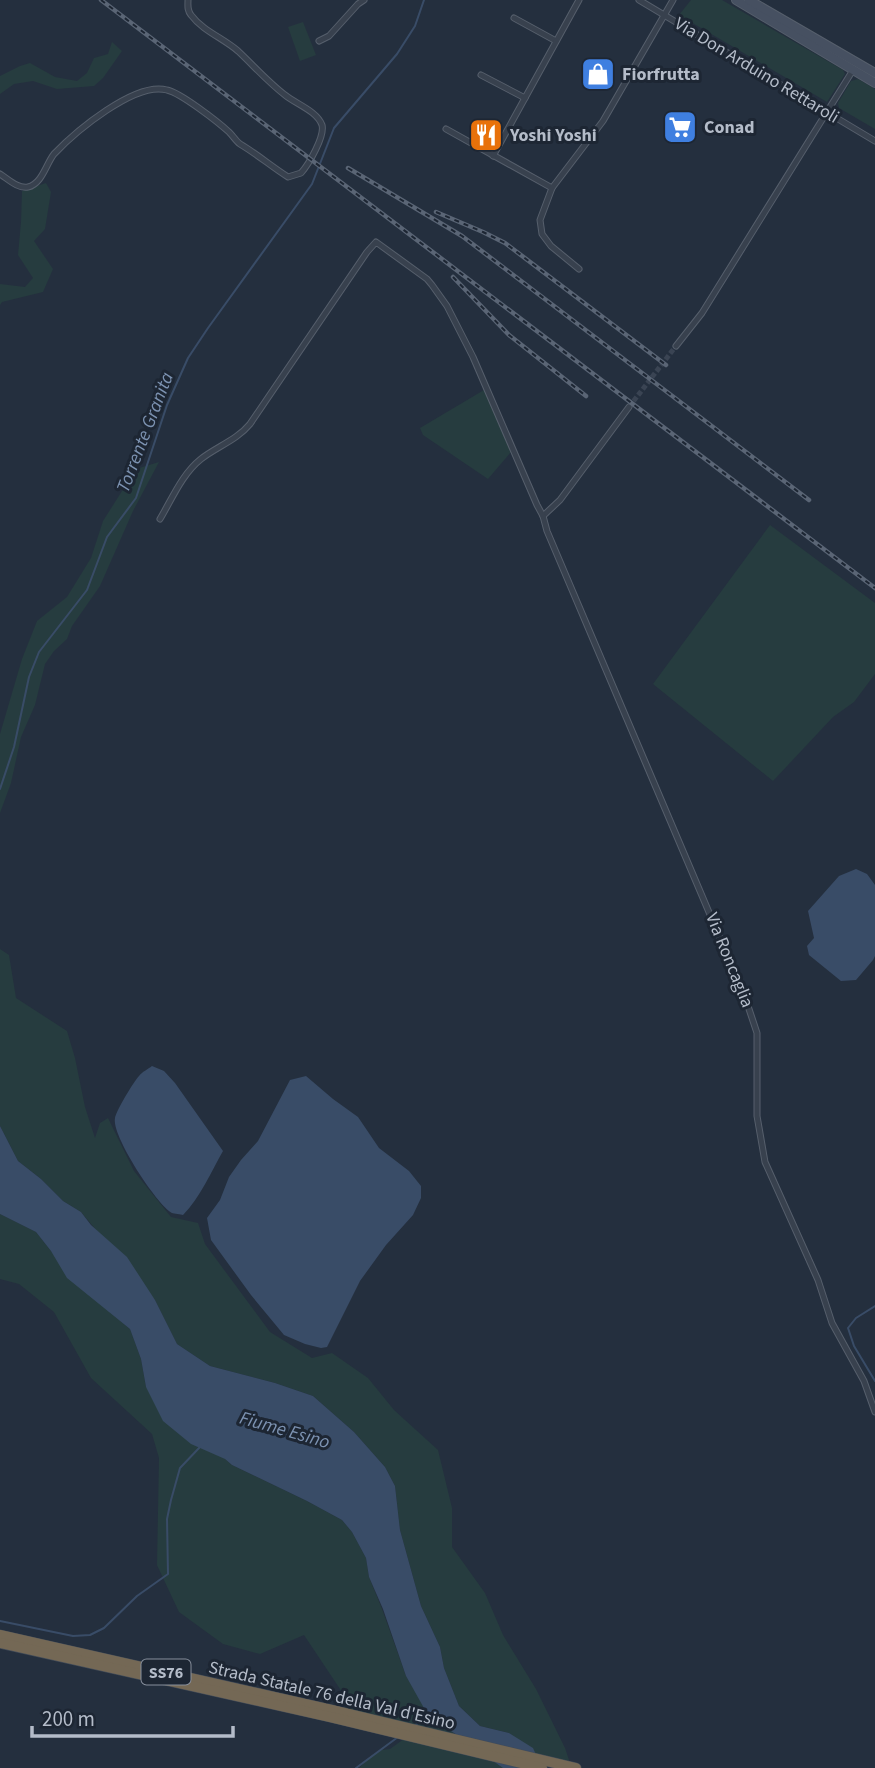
<svg xmlns="http://www.w3.org/2000/svg" width="875" height="1768" viewBox="0 0 875 1768" font-family="'Source Sans 3',sans-serif">
	<style>
		.green { fill: #263c3f }
		.water { fill: #394c67 }
		.lines { fill: none; stroke-linecap: round; stroke-linejoin: round }
		.stream { stroke: #394c67; stroke-width: 2 }
		.street-tunnel { stroke: #3a4453; stroke-width: 5; stroke-dasharray: 5 2.5; stroke-linecap: butt }
		.street-casing { stroke: #565f6c; stroke-width: 7 }
		.secondary-casing { stroke: #565f6c; stroke-width: 10 }
		.highway-casing { stroke: #434c59; stroke-width: 11 }
		.street { stroke: #38414e; stroke-width: 5 }
		.secondary { stroke: #465061; stroke-width: 8 }
		.highway { stroke: #746855; stroke-width: 10 }
		.rail-casing { stroke: #5a6575; stroke-width: 4.5 }
		.rail { stroke: #1d2633; stroke-width: 2; stroke-dasharray: 5; stroke-linecap: butt }
		.labels { text-anchor: middle; stroke-width: 6; stroke-linejoin: round; paint-order: stroke }
		.shield { fill: #1d2633; stroke: #878f9c; stroke-width: 2 }
		.shield-label { font-size: 16px; font-weight: bold; fill: #b4bcc9 }
		.street-label { font-size: 18px; fill: #b4bcc9; stroke: #1d2633 }
		.poi-label { font-size: 18px; font-weight: bold; fill: #b4bcc9; stroke: #1d2633; text-anchor: start }
		.water-label { font-size: 19px; font-style: italic; fill: #7c92b1; stroke: #1d2633 }
	</style>
	<rect width="100%" height="100%" fill="#242f3e"/>
	<g class="green">
		<polygon points="691,0 722,0 843,70 845,74 827,102 679,15"/>
		<polygon points="303,22 316,55 300,61 288,27"/>
		<polygon points="112,42 122,51 103,78 94,86 57,89 33,81 14,84 0,94 0,76 20,66 30,63 55,77 77,81 87,73 94,58 108,54"/>
		<polygon points="858,79 875,89 875,129 839,108 838,103 851,81"/>
		<polygon points="46,183 51,192 45,229 34,241 53,269 43,292 2,302 0,305 0,284 25,287 33,278 18,255 21,222 22,191"/>
		<polygon points="484,390 511,452 488,479 423,435 420,428"/>
		<polygon points="159,462 133,511 100,586 72,626 67,639 54,651 45,664 35,705 21,737 11,783 0,813 0,734 22,659 37,621 67,597 91,558 103,521 136,469"/>
		<polygon points="770,525 875,603 875,674 854,702 833,717 773,781 653,684"/>
		<polygon points="0,949 9,955 16,998 67,1031 75,1058 85,1107 95,1138 100,1123 108,1118 134,1171 171,1217 198,1223 205,1244 270,1332 312,1358 332,1353 368,1378 394,1410 438,1450 452,1508 452,1547 485,1593 503,1635 536,1689 565,1748 570,1763 536,1755 509,1733 480,1726 459,1706 444,1668 440,1647 421,1606 400,1530 395,1486 385,1467 354,1432 313,1396 275,1383 210,1366 177,1344 155,1300 81,1212 63,1201 41,1179 18,1161 0,1126"/>
		<polygon points="0,1214 36,1232 51,1251 110,1312 130,1329 141,1359 146,1387 225,1459 232,1465 307,1501 342,1520 352,1532 366,1558 369,1577 382,1609 406,1676 415,1691 454,1733 462,1738 346,1710 342,1692 304,1635 260,1654 223,1644 179,1612 157,1565 159,1458 152,1434 91,1378 54,1312 19,1284 0,1279"/>
		<polygon points="408,1736 544,1768 359,1768 372,1755 382,1750 390,1749"/>
	</g>
	<g class="water">
		<polygon points="856,869 867,874 875,885 875,956 873,960 856,980 841,981 809,955 807,946 814,938 808,911 839,876"/>
		<path d="M152 1066 164 1071 175 1083 223 1151C211 1172 200 1198 183 1215 181 1214 174 1214 172 1213 157 1205 111 1135 115 1118 116 1111 134 1081 139 1076 142 1072 148 1069 152 1066Z"/>
		<polygon points="306,1076 333,1099 358,1117 379,1148 409,1171 421,1186 421,1198 413,1215 386,1245 360,1281 327,1347 321,1348 305,1344 284,1335 251,1295 211,1240 207,1218 220,1200 229,1177 241,1160 258,1141 290,1080"/>
		<polygon points="0,1126 18,1161 41,1179 63,1201 81,1212 91,1225 127,1257 155,1300 177,1344 210,1366 275,1383 313,1396 354,1432 385,1467 395,1486 400,1530 421,1606 440,1647 444,1668 459,1706 480,1726 509,1733 533,1748 542,1768 503,1768 454,1733 429,1717 406,1676 383,1609 369,1577 366,1558 352,1532 342,1520 307,1501 232,1465 225,1459 191,1444 163,1421 146,1387 141,1359 130,1329 67,1278 51,1251 36,1232 0,1214"/>
	</g>
	<g class="lines">
		<g class="stream">
			<polyline points="0,789 14,747 29,677 39,652 87,590 107,537 136,498 167,405 188,358 208,328 312,184 334,128 397,54 415,26 424,0"/>
			<polyline points="875,1306 856,1318 848,1328 854,1346 875,1381"/>
			<polyline points="0,1621 73,1636 90,1635 104,1628 137,1596 168,1574 167,1519 171,1500 180,1468 200,1447"/>
			<polyline points="414,1726 429,1715"/>
			<polyline points="356,1768 398,1737"/>
		</g>
		<polyline class="street-tunnel" points="629,407 676,346"/>
		<g class="street-casing">
			<g id="street">
				<polyline points="639,0 875,141"/>
				<polyline points="514,18 556,41"/>
				<polyline points="319,41 329,36 358,4 364,0"/>
				<polyline points="481,75 525,98"/>
				<polyline points="446,129 552,188"/>
				<polyline points="493,156 579,0"/>
				<path d="M0 174C8 179 18 189 28 187 42 184 46 164 54 154 75 132 135 81 167 90 181 93 218 122 229 132 233 136 236 141 240 144 257 154 272 167 288 177L301 173C309 164 325 136 322 125 317 111 296 104 285 95 268 82 254 66 238 51 223 38 203 31 191 15 187 10 188 6 188 0"/>
				<polyline points="579,269 551,246 542,234 540,220 552,188 603,121 673,0"/>
				<polyline points="676,346 702,313 853,70"/>
				<polyline points="543,516 560,500 629,407"/>
				<path d="M160 519C172 499 182 474 201 459 216 447 237 440 250 424L367 252 376 242 427 279 432 285 447 306 473 357 537 505 543 516 547 531 745 997 757 1033V1116L765 1162 818 1280 832 1323 864 1381 875 1412"/>
			</g>
		</g>
		<g class="secondary-casing">
			<g id="secondary">
				<polyline points="736,0 875,83"/>
				<polyline points="749,0 875,73"/>
			</g>
		</g>
		<g class="highway-casing">
			<g id="highway">
				<polyline points="0,1635 332,1710 576,1768"/>
				<polyline points="0,1643 330,1717 542,1768"/>
			</g>
		</g>
		<use href="#street" class="street"/>
		<use href="#secondary" class="secondary"/>
		<use href="#highway" class="highway"/>
		<g class="rail-casing">
			<g id="rail">
				<polyline points="101,0 875,588"/>
				<polyline points="348,168 462,236 809,500"/>
				<polyline points="436,212 483,232 505,243 666,365"/>
				<polyline points="453,277 509,335 586,396"/>
			</g>
		</g>
		<use href="#rail" class="rail"/>
	</g>
	<defs>
		<g id="shop-square" transform="scale(1.75)"><rect x="-9" y="-9" width="18" height="18" rx="4" fill="#3f7fe0" stroke="#1d2633"/><path d="M-5-2.5h2.3a2.7 3.5 0 0 1 5.4 0H5L5.5 6h-11ZM-1.5-2.5h3a1.5 2.3 0 0 0-3 0Z" fill="#fff"/></g>
		<g id="supermarket-square" transform="scale(1.75)"><rect x="-9" y="-9" width="18" height="18" rx="4" fill="#3f7fe0" stroke="#1d2633"/><path d="M-6-5.5h2.5l.6 2H6L4.5 2H-2.5L-4.4-4H-6ZM-1.5 3.2a1.3 1.3 0 1 0 .1 0ZM3 3.2a1.3 1.3 0 1 0 .1 0Z" fill="#fff"/></g>
		<g id="restaurant-square" transform="scale(1.75)"><rect x="-9" y="-9" width="18" height="18" rx="4" fill="#e8710a" stroke="#1d2633"/><path d="M-5-6h1v4h1v-4h1v4h1v-4h1v5L-1.5 .5V6h-2V.5L-5-1ZM5-6V6H3V1.5H1.5Q1.5-4 5-6Z" fill="#fff"/></g>
	</defs>
	<g fill-rule="evenodd">
		<use href="#shop-square" x="598" y="74"/>
		<use href="#supermarket-square" x="680" y="127"/>
		<use href="#restaurant-square" x="486" y="135"/>
	</g>
	<g class="labels">
		<rect class="shield" x="141.5" y="1659.5" width="49" height="25" rx="5"/>
		<g class="shield-label">
			<text x="166" y="1678">SS76</text>
		</g>
		<g class="street-label">
			<text transform="translate(757 70) rotate(31)" y="6">Via Don Arduino Rettaroli</text>
			<text transform="translate(730 960) rotate(68)" y="6">Via Roncaglia</text>
			<text transform="translate(332 1695) rotate(13)" y="6">Strada Statale 76 della Val d'Esino</text>
		</g>
		<g class="poi-label">
			<text x="622" y="80">Fiorfrutta</text>
			<text x="704" y="133">Conad</text>
			<text x="510" y="141">Yoshi Yoshi</text>
		</g>
		<g class="water-label">
			<text transform="translate(144 432) rotate(-69)" y="7">Torrente Granita</text>
			<text transform="translate(285 1429) rotate(16)" y="7">Fiume Esino</text>
		</g>
	</g>
	<path d="M32 1726v10h201v-10" fill="none" stroke="#b4bcc9" stroke-width="3.5"/>
	<text x="42" y="1726" font-size="21" fill="#b4bcc9" stroke="#1d2633" stroke-width="5" paint-order="stroke">200 m</text>
</svg>
